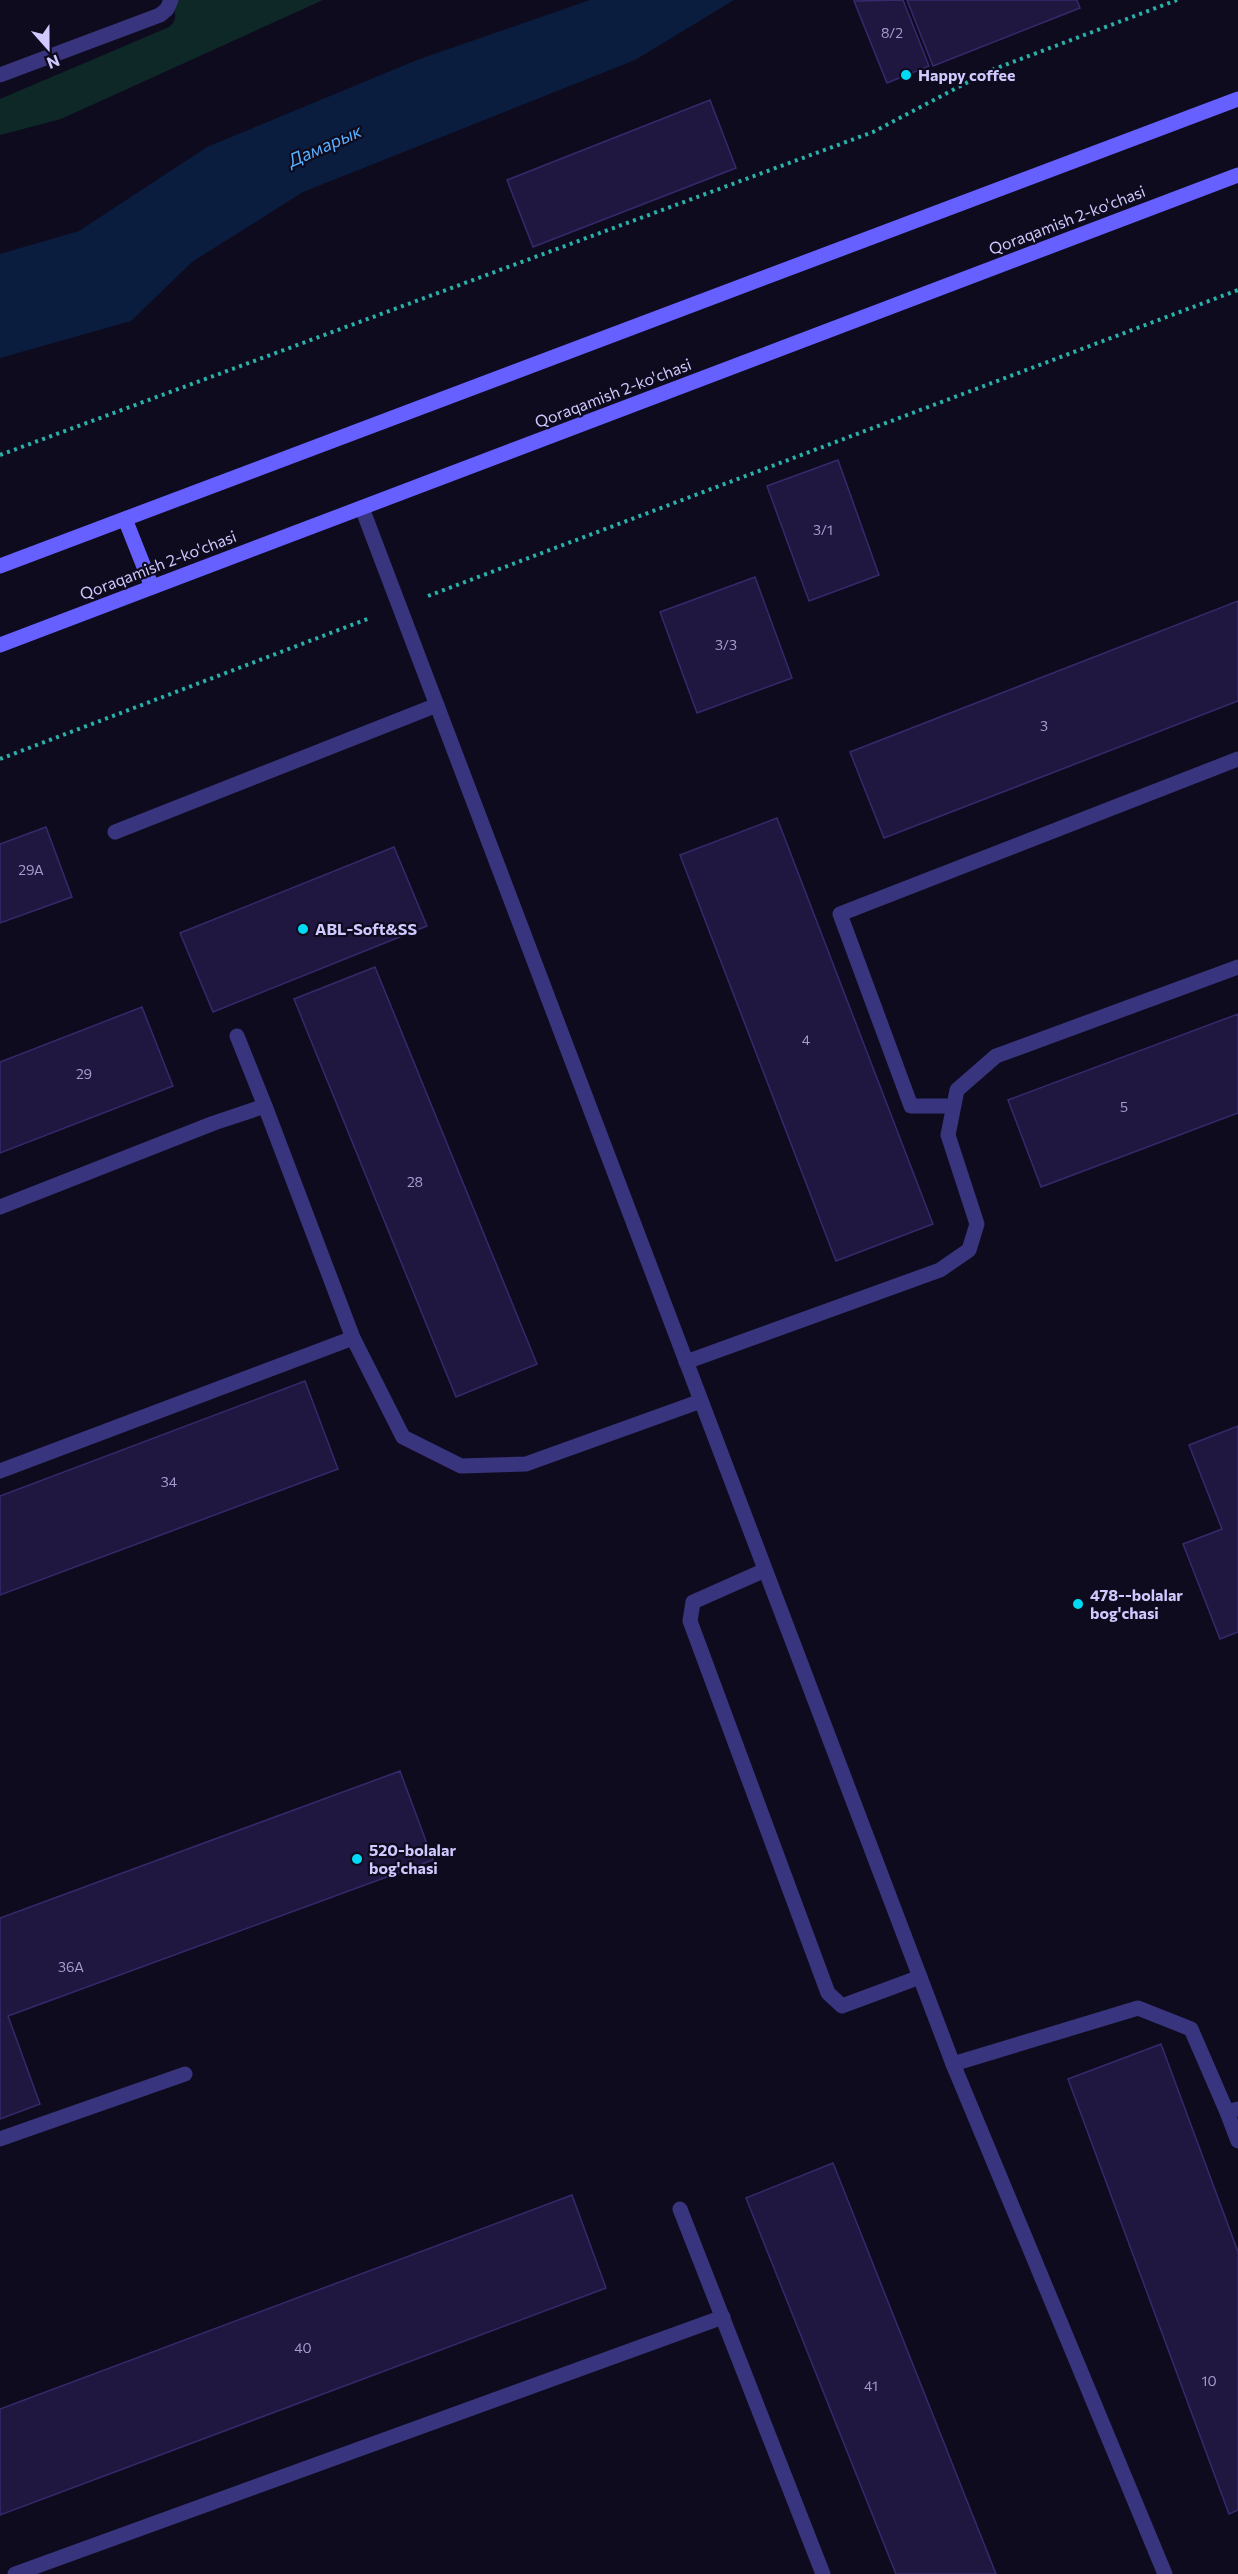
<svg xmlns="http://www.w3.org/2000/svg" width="1238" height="2574" viewBox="0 0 1238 2574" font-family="Commissioner,sans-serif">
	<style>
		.green { fill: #0e2828 }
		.water { fill: #0a1d3f }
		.building { fill: #201740; stroke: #36296c; stroke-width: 1.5 }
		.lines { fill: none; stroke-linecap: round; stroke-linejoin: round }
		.path { stroke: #2ab1aa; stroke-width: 4; stroke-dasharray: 3 4.5; stroke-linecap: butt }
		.service { stroke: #38357e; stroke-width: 15 }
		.minor { stroke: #38357e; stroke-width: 15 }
		.secondary { stroke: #6560ff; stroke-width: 15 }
		.poi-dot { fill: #00daf4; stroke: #0f0b1e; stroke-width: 2 }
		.labels { text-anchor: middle; stroke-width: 4.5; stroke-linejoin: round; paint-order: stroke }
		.number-label { font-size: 14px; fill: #a39ccf }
		.poi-label { font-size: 16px; font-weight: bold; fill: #cfc9ff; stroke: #0f0b1e; text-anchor: start }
		.street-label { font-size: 16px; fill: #cfc9ff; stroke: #0f0b1e }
		.water-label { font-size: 18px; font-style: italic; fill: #57b0ff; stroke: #0f0b1e }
	</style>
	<rect width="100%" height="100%" fill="#0f0b1e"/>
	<path class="green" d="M171 0H323L61 119 0 135V99L169 27C179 19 175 11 171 0Z"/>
	<polygon class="water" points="590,0 734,0 635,60 303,192 192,262 131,321 0,358 0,254 79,231 207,147 417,60"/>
	<g class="building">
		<polygon points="903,0 929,66 887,83 854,1"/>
		<polygon points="907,0 1077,0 1080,8 933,66"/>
		<polygon points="710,100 736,168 533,247 507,180"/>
		<polygon points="838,460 879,575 809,601 767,486"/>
		<polygon points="755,577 792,678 697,713 660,612"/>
		<polygon points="1238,601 1238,701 884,838 850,752"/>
		<polygon points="777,818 933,1224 836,1261 680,855"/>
		<polygon points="46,827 72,897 0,923 0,844"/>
		<polygon points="394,847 427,926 213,1012 180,933"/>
		<polygon points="375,967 537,1364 456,1397 294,999"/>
		<polygon points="142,1007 173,1086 0,1153 0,1062"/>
		<polygon points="1238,1014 1238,1113 1041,1187 1008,1100"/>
		<polygon points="305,1381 338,1469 0,1595 0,1496"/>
		<polygon points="1238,1426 1238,1632 1220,1639 1183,1544 1222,1529 1189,1445"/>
		<polygon points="400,1771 433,1860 8,2016 40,2104 0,2119 0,1918"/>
		<polygon points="1161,2044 1238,2252 1238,2510 1229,2514 1068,2079"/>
		<polygon points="833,2163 996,2574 896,2574 746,2198"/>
		<polygon points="572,2195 606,2288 0,2515 0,2409"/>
	</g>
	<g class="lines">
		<g class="path">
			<polyline points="0,455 873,132 989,71 1177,0"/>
			<polyline points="428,596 1238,290"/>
			<polyline points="0,759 370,618"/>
		</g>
		<g class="service">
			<polyline points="0,75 160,15 167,9 171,0"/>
			<polyline points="115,832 437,705"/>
			<polyline points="237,1036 265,1106"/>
			<polyline points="953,1106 911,1106 840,914 1238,759"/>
			<polyline points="0,1207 214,1123 265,1106 353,1338 403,1437 461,1466 526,1464 701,1401"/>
			<polyline points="686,1362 940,1270 969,1250 977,1224 948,1135 957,1090 996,1056 1238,967"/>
			<polyline points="0,1471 353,1338"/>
			<polyline points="765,1570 693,1602 690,1621 828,1993 842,2006 920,1977"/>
			<polyline points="953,2064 1138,2008 1191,2029 1227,2112 1238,2109"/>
			<polyline points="1227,2112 1238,2141"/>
			<polyline points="0,2139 185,2074"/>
			<polyline points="680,2209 823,2574"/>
			<polyline points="15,2574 723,2317"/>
		</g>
		<polyline class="minor" points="362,508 953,2064 1165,2574"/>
		<g class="secondary">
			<polyline points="125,519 152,587"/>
			<polyline points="0,566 1238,99"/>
			<polyline points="0,645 1238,175"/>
		</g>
	</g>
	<g class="poi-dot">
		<circle cx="906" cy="75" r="6"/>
		<circle cx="303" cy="929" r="6"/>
		<circle cx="1078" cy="1604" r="6"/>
		<circle cx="357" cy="1859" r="6"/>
	</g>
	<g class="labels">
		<g class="number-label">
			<text x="892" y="38">8/2</text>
			<text x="823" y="535">3/1</text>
			<text x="726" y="650">3/3</text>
			<text x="1044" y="731">3</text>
			<text x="31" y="875">29A</text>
			<text x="806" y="1045">4</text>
			<text x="84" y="1079">29</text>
			<text x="1124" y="1112">5</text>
			<text x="415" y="1187">28</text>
			<text x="169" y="1487">34</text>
			<text x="71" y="1972">36A</text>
			<text x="303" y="2353">40</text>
			<text x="1209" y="2386">10</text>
			<text x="871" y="2391">41</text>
		</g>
		<g class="poi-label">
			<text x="918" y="81">Happy coffee</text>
			<text x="315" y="935">ABL-Soft&amp;SS</text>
			<text x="1090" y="1601">478--bolalar<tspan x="1090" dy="18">bog'chasi</tspan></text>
			<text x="369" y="1856">520-bolalar<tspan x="369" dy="18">bog'chasi</tspan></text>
		</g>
		<g class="street-label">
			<text transform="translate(1067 220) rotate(-21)" y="6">Qoraqamish 2-ko'chasi</text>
			<text transform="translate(613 393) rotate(-21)" y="6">Qoraqamish 2-ko'chasi</text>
			<text transform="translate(158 565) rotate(-21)" y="6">Qoraqamish 2-ko'chasi</text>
		</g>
		<g class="water-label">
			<text transform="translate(325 146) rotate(-24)" y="6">Дамарык</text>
		</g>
	</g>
	<g transform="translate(48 48) rotate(159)" stroke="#0f0b1e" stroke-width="4.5" paint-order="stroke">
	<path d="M0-4.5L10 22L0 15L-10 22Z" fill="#cfc9ff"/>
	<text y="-9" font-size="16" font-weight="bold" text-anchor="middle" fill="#cfc9ff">N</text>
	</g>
</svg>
